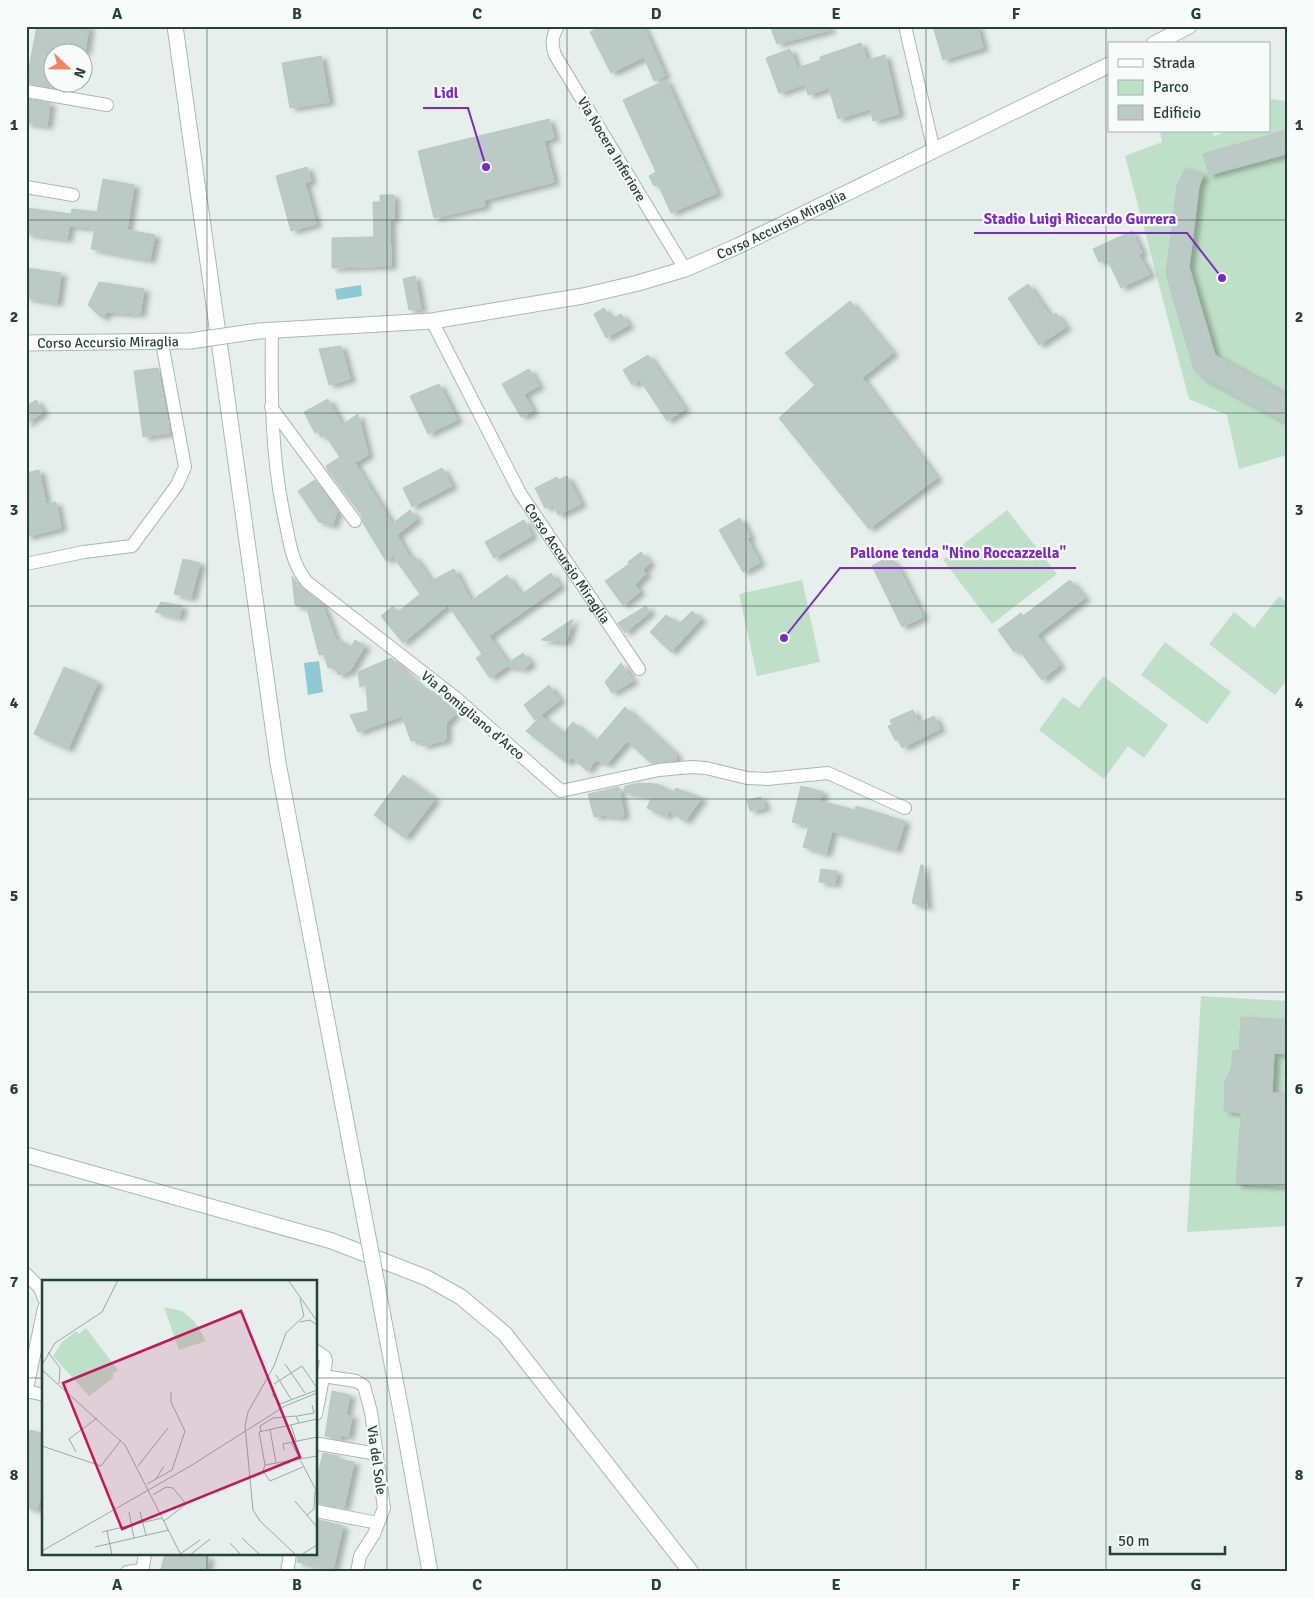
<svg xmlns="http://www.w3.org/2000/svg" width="1313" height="1598" viewBox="0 0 1313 1598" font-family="Signika,sans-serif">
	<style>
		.green { fill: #bfe0c8 }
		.water { fill: #8ec9d4 }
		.building { fill: #bbcac4; stroke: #b8c9c2; filter: url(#shadow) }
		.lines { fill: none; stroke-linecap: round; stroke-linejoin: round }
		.street-casing { stroke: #a8b8b2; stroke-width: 14 }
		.secondary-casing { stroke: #a4bbb3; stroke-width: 17 }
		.street { stroke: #fff; stroke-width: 12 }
		.secondary { stroke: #fff; stroke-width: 15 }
		.secondary-bridge-casing { stroke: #a4bbb3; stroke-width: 17; stroke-linecap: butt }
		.secondary-bridge { stroke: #fff; stroke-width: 15 }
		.grid { fill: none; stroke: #24423a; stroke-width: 1; stroke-opacity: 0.55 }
		.labels { text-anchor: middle; stroke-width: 4.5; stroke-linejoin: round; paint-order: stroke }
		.street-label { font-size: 14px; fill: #24423a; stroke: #f7fbf9 }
		.inset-road { fill: none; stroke: #98aaa4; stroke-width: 1 }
		.view { fill: #c2185b; fill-opacity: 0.15; stroke: #c2185b; stroke-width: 2.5 }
		.inset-edge { fill: none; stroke: #24423a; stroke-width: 2.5 }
		.leader { fill: none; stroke: #7b2cbf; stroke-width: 2 }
		.callout-dot { fill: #7b2cbf; stroke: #f7fbf9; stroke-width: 2 }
		.callout-label { font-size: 15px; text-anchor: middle; font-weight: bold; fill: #7b2cbf; stroke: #f7fbf9; stroke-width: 4.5; stroke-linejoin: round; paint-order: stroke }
		.neatline { fill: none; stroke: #24423a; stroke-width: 2 }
		.grid-label { font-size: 16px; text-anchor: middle; font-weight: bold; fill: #24423a }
	</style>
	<defs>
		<filter id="shadow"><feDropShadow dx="5.5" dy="3" stdDeviation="2.5" flood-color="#0004"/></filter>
	</defs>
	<rect width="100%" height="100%" fill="#e6efeb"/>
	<g class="green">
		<polygon points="1269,99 1287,101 1287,455 1239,469 1227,415 1189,399 1125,156 1162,142 1160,131 1212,131 1214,136 1227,131 1269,131"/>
		<polygon points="1007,510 1057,574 992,624 943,560"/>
		<polygon points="802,580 820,662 757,676 739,594"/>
		<polygon points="1279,596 1287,602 1287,680 1275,695 1209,644 1234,612 1254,628"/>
		<polygon points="1165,642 1231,692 1207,724 1141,675"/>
		<polygon points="1103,676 1168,725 1144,758 1128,746 1104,779 1039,730 1063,697 1079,708"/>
		<polygon points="1201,996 1287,1001 1287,1226 1187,1232"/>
	</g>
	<g class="water">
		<polygon points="361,285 362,296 337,300 335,289"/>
		<polygon points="319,661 323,692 308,695 304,663"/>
	</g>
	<g class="building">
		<polygon points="37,26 89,26 85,52 52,51 52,87 26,83"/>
		<polygon points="601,26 643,26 665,76 654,81 644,57 611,73 590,32"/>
		<polygon points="770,26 829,26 830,30 777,44"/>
		<polygon points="933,26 977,26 983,48 943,60"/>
		<polygon points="861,43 867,60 885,55 899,114 873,121 870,109 838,119 829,88 808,95 805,84 779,93 766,58 790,49 797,68 821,60 820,57"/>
		<polygon points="321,56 329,102 290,108 282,63"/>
		<polygon points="666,80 717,193 671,213 658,184 654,186 649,176 656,172 623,100"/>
		<polygon points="26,99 50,103 47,126 26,123"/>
		<polygon points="549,119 554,138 544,141 554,182 484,200 485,206 434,218 418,151"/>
		<polygon points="1287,130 1287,154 1209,175 1203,154"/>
		<polygon points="307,167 311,181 305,183 316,224 291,231 276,176"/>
		<polygon points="1185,168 1203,175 1199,186 1189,267 1215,355 1287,395 1287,423 1203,378 1194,370 1166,274 1177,186"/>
		<polygon points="103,179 134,185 127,230 155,235 150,260 91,249 95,228 69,226 67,239 26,234 26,208 71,214 72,209 97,212"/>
		<polygon points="380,195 394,195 394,219 390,219 391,266 332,268 332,238 374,237 373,202 380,202"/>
		<polygon points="1132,231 1142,253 1138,254 1150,274 1121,288 1107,259 1099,262 1093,249"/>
		<polygon points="26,268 61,273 57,303 26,298"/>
		<polygon points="415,276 421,309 409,310 403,279"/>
		<polygon points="99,282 144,289 140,314 108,312 102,318 88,305"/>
		<polygon points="1028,284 1050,316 1056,313 1066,327 1039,345 1008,298"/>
		<polygon points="850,301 893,353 862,378 937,478 869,529 779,418 815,385 785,353"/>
		<polygon points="604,308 611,319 621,314 629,325 606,338 594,314"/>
		<polygon points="341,346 350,379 329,385 319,349"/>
		<polygon points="648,355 685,409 667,421 640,380 632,385 623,370"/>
		<polygon points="158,368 170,433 143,437 134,371"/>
		<polygon points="529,369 539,386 524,394 533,411 521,417 502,384"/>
		<polygon points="439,384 457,420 428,434 410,396"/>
		<polygon points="328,399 342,425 358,414 368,455 355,463 392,524 410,510 417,519 397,535 410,558 414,556 431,581 454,569 471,601 507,575 521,595 551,573 560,586 489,636 508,663 523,653 531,663 524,669 507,666 490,678 476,658 482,654 448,605 403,643 381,616 393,606 398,612 420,594 393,556 386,561 363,523 362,516 328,471 326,466 340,457 325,435 321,437 318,431 315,433 304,412"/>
		<polygon points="36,400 43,412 26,424 26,406"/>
		<polygon points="442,468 452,486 412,507 403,488"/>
		<polygon points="39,470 46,504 56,502 61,528 26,537 26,473"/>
		<polygon points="567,476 581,504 558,515 553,505 545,508 535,488 557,477 559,480"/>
		<polygon points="315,480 337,511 333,525 319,522 298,491"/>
		<polygon points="740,518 750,537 747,538 760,563 743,572 719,530"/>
		<polygon points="524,520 532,536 494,558 485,542"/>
		<polygon points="641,552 650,563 643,570 646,574 635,585 640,592 623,605 605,581 629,564 628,562"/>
		<polygon points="888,557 898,567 923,617 902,627 872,566"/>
		<polygon points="183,559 200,563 191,598 174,594"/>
		<polygon points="292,576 302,588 322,604 336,640 342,641 351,647 355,640 365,646 350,671 338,675 335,666 328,668 324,654 319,655 307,608 295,605"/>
		<polygon points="1070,580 1085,598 1037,635 1060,665 1042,680 1018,649 1014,652 998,630 1021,613 1023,616"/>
		<polygon points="161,602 182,606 179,618 155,612"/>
		<polygon points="646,606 650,612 625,633 618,623"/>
		<polygon points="692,611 701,619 671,652 650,632 666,615 679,624"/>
		<polygon points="573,619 566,642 541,640"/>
		<polygon points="391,658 425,690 427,688 456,713 446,724 446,740 422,746 420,740 411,741 402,716 358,732 350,715 368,711 366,684 360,687 358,672"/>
		<polygon points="621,663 633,681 612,693 605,682"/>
		<polygon points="64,667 98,682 68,749 34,734"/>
		<polygon points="549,685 560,700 535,720 524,705"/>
		<polygon points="625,707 676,754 676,760 651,763 627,741 607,764 596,760 587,771 572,757 567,763 526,731 541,716 564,733 573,722 596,741"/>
		<polygon points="913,710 919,723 934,716 940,729 902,748 898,739 895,740 888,726 892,725 890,720"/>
		<polygon points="403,775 435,799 405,838 374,815"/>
		<polygon points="639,783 657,784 674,792 676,788 702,798 685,821 669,811 666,817 647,808 652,796 624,792 625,786"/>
		<polygon points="801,786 823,792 820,801 855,810 856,806 905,821 896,850 832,831 826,854 803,847 809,826 792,822"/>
		<polygon points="619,787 624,816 617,817 603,815 594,817 588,794"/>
		<polygon points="761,797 765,808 750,811 747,800"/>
		<polygon points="921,865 923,865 927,907 912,903"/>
		<polygon points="821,869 837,871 835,884 819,882"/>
		<polygon points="1241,1017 1287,1020 1287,1054 1274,1053 1272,1093 1287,1094 1287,1186 1236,1184 1241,1113 1224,1111 1225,1081 1231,1069 1233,1050 1239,1051"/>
		<polygon points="332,1391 350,1395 346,1415 352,1416 348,1437 341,1435 340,1439 325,1436"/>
		<polygon points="30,1430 44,1434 44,1484 37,1510 26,1507 26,1446"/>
		<polygon points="323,1453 338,1456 338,1459 354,1462 344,1508 316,1503 316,1482"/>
		<polygon points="316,1519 343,1526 333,1570 297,1562 298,1554 316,1554"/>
		<polygon points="165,1554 209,1557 206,1572 175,1570 175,1572 160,1572"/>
	</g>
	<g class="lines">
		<g class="street-casing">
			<g id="street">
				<path d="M558 26C552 37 551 43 555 55L685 269"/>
				<polyline points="905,26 934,151"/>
				<polyline points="26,91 107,105"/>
				<polyline points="26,187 73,195"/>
				<path id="s1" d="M432 321 520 493 639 669"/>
				<path d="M272 330C271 396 271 460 286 525 290 546 293 565 307 582L456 698 561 791 659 770 691 767 706 768 747 778 767 779 828 773 905 808"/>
				<polyline points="271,407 355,521"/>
				<polyline points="26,564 84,552 132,546 177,485 185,467 162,343"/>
				<polyline points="26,1274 40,1288 44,1299"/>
				<polyline points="316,1351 325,1357 326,1362 316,1414"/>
				<polyline points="323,1376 356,1381 364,1386 371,1412 384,1508 374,1534 360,1556 357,1572"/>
				<polyline points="27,1391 44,1395"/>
				<polyline points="26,1393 44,1308"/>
				<polyline points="319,1444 377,1454"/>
				<polyline points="316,1511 378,1523"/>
				<polyline points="127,1572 142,1570"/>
				<polyline points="142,1572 145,1554"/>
				<polyline points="287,1572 290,1554"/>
			</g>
		</g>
		<g class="secondary-casing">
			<g id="secondary">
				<polyline points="175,26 278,763"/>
				<polyline points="1154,44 1189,26"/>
				<path id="s2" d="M259 331 432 321 583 296 638 283 685 269 738 246 1109 65"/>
				<path id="s3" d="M26 343 190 341"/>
				<polyline points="26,1155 332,1241 427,1278 461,1297 505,1334 691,1572"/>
				<polyline points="405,1432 430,1572"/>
			</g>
		</g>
		<use href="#street" class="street"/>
		<use href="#secondary" class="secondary"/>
		<g class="secondary-bridge-casing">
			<g id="secondary-bridge">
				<polyline points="190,341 259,331"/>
				<polyline points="278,763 405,1432"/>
			</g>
		</g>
		<use href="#secondary-bridge" class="secondary-bridge"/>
	</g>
	<path class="grid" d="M207 26V1282M387 26V1572M567 26V1572M746 26V1572M926 26V1572M1106 26V1572M26 220H1287M26 413H1287M26 606H1287M26 799H1287M26 992H1287M26 1185H1287M26 1378H44M316 1378H1287M207 1554V1572"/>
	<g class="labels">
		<g class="street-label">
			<text transform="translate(612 149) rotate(59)" y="5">Via Nocera Inferiore</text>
			<text dy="5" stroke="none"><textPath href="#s2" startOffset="538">Corso Accursio Miraglia</textPath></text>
			<text dy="5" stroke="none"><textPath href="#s3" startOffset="82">Corso Accursio Miraglia</textPath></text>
			<text dy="5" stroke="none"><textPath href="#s1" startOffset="278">Corso Accursio Miraglia</textPath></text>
			<text transform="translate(473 715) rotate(40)" y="5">Via Pomigliano d'Arco</text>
			<text transform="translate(377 1460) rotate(82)" y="5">Via del Sole</text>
		</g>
	</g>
	<g transform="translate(42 1280)">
		<rect width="275" height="275" fill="#e6efeb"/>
		<path d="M122 27 140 31 153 42 164 61 137 70ZM44 48 76 90 71 93V98L47 116 11 76 20 62 34 51 37 54Z" fill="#bfe0c8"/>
		<path class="inset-road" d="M246 0 275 41M258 42 268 40 275 45M6 72 18 88 17 104M243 84 263 113M0 85 13 63 60 32 76 0M0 90 83 165 139 275M234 95 249 119M232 104 260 86 275 108M230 114 238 124 275 110M255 136 272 133 270 125M249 145 254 161M228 149 234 183M219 151 218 146 231 138 254 136 257 143M249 162 275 212M0 166 59 186 79 160M242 170 241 164 275 157M34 172 27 159 55 138M223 185 217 152 275 139M96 186 126 148M261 187 228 201 221 191 223 185 275 176M114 199 122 186M105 204 130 190 143 151 129 122V112M111 215 124 207 131 208 144 224 122 241M253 221 275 247M87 232 92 258M98 232 104 255M265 235 272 229 273 211M65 251 70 275M60 252 120 238M200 258 218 275M188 263 199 275M53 267 127 250M0 271 150 185 243 126 275 113M138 274 158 260M148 275 168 259M254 275 218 241 211 230 203 146 206 132 232 86 244 53 262 36 258 19M259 275 275 265"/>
		<path class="view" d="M199 31 258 177 80 249 21 103Z"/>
		<rect width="275" height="275" class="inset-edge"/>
	</g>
	<path class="leader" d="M486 167L468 108H423M1222 278L1187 233H974M784 638L840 568H1076"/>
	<g class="callout-dot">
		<circle cx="486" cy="167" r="5"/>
		<circle cx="1222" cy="278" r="5"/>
		<circle cx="784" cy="638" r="5"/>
	</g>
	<g class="callout-label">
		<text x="446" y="98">Lidl</text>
		<text x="1080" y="224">Stadio Luigi Riccardo Gurrera</text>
		<text x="958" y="558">Pallone tenda "Nino Roccazzella"</text>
	</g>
	<rect width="1313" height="1598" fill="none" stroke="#f7fbf9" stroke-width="55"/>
	<rect x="1108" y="42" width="162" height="90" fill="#f7fbf9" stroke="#a3b1ad"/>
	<rect x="1118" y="59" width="25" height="8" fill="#ffffff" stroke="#a3b1ad"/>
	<text x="1153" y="68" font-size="15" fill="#24423a">Strada</text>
	<rect x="1118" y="80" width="25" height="15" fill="#bfe0c8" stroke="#a3b1ad"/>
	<text x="1153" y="92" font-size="15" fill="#24423a">Parco</text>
	<rect x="1118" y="105" width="25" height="15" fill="#bbcac4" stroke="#a3b1ad"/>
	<text x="1153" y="118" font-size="15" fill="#24423a">Edificio</text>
	<g transform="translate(68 68) rotate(112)"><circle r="24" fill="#f7fbf9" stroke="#a3b1ad"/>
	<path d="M0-4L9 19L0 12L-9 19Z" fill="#f4845f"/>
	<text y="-8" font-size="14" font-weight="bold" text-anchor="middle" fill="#24423a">N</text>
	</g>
	<path d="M1110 1546v8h115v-8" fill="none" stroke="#24423a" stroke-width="2.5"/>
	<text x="1118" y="1546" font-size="15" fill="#24423a" stroke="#f7fbf9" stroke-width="4" paint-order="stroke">50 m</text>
	<rect x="28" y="28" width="1258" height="1542" class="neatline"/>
	<g class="grid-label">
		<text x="117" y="19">A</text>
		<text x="297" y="19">B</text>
		<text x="477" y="19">C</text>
		<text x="656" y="19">D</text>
		<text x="836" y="19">E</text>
		<text x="1016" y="19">F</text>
		<text x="1196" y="19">G</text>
		<text x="14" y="130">1</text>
		<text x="1299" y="130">1</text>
		<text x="14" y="322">2</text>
		<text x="1299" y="322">2</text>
		<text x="14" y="515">3</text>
		<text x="1299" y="515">3</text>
		<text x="14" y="708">4</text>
		<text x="1299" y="708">4</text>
		<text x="14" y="901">5</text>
		<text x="1299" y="901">5</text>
		<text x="14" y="1094">6</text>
		<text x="1299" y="1094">6</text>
		<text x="14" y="1287">7</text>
		<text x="1299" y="1287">7</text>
		<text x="14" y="1480">8</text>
		<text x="1299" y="1480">8</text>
		<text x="117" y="1590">A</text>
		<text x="297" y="1590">B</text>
		<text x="477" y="1590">C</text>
		<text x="656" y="1590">D</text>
		<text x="836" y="1590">E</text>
		<text x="1016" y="1590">F</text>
		<text x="1196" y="1590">G</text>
	</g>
</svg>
